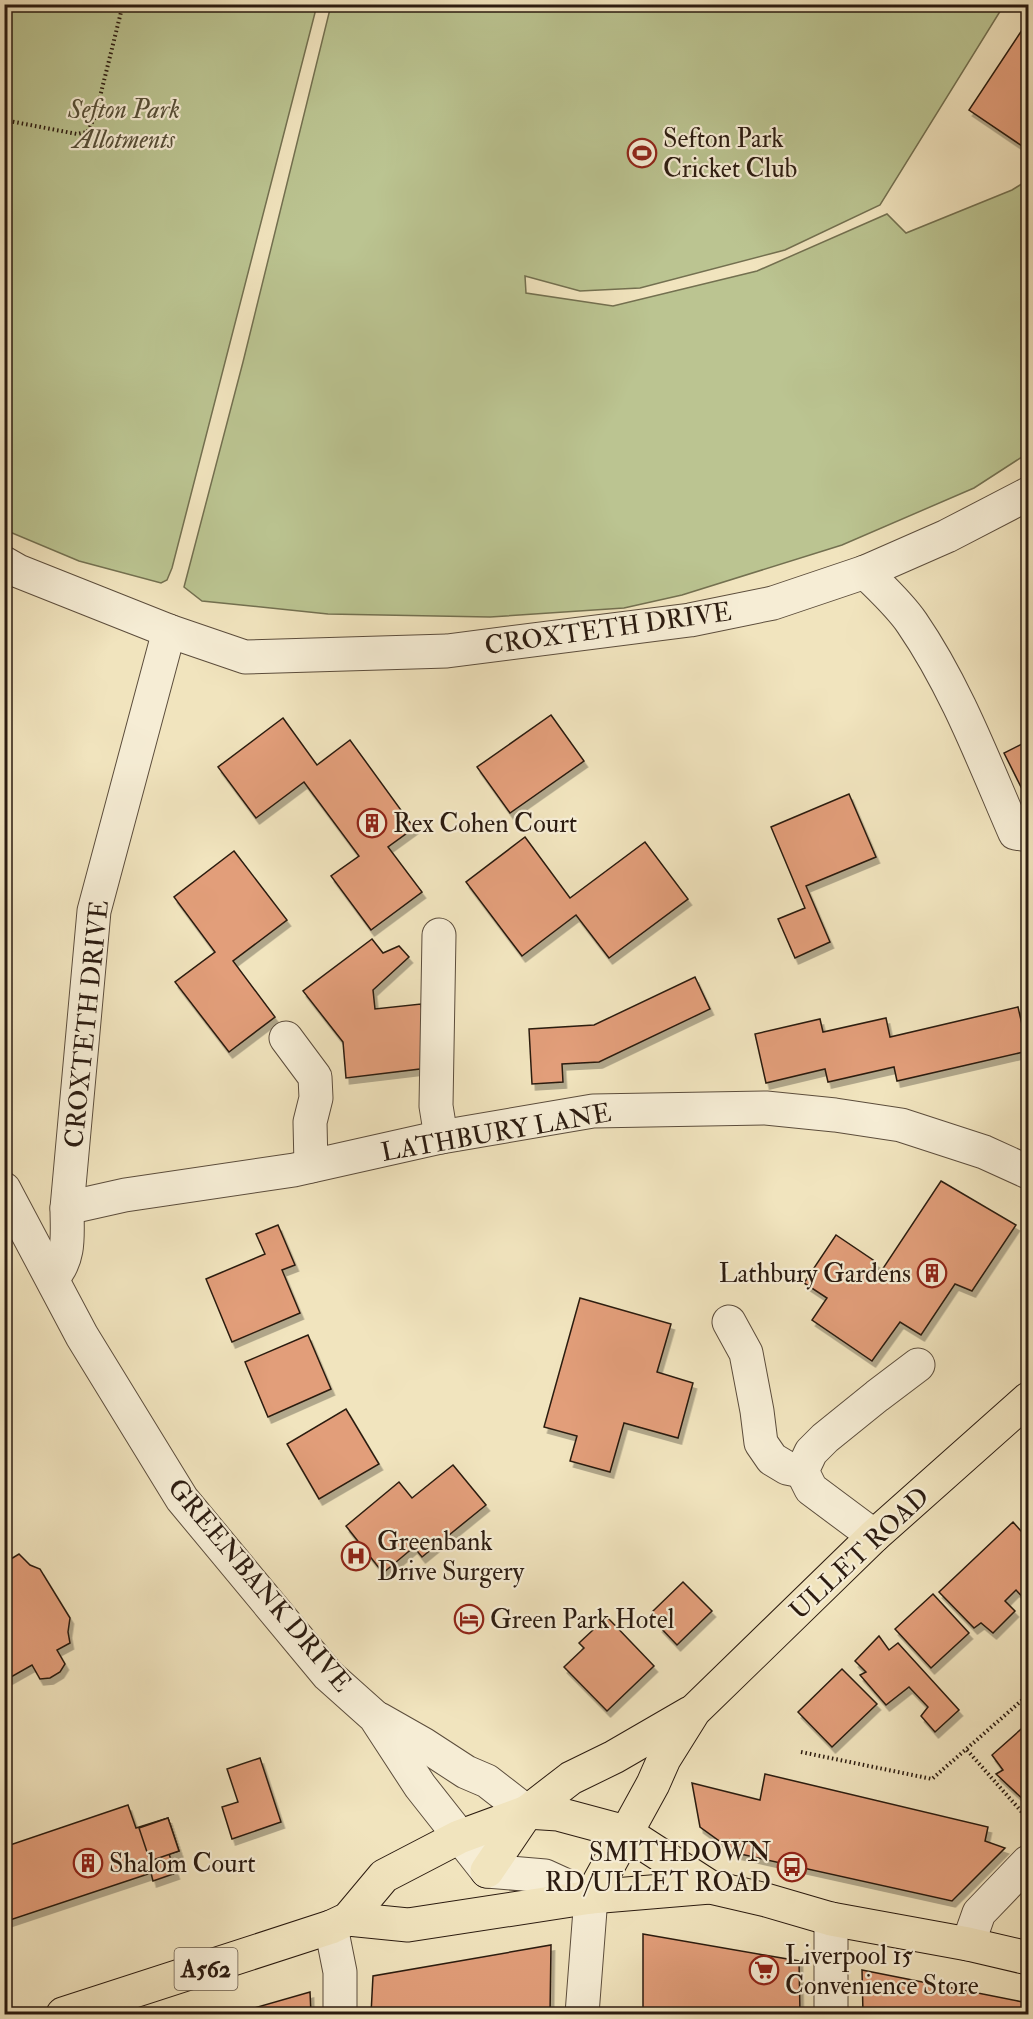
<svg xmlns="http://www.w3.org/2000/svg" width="1033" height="2019" viewBox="0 0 1033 2019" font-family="'IM FELL Double Pica',serif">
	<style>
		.green { fill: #bbc491; stroke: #737050; stroke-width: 1.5 }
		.building { fill: #e29e7a; stroke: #2b1b10; stroke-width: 1.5; filter: url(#shadow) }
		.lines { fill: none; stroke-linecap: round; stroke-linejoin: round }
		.minor-casing { stroke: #5c4d3c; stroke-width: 35 }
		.major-casing { stroke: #2b1b10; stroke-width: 35 }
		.highway-casing { stroke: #2b1b10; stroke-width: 35 }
		.path { stroke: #2b1b10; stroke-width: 4; stroke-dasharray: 1.5 3; stroke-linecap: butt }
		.minor { stroke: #f6edd5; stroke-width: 33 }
		.major { stroke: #f1e4be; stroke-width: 33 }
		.highway { stroke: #f1e4be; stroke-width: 33 }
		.labels { text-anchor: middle; stroke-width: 4.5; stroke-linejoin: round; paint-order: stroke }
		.shield { fill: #f6edd5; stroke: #685a4b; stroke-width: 1.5 }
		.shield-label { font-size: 24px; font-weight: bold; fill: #2b1b10 }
		.park-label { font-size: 26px; font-style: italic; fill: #564e37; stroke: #f6edd5 }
		.poi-label { font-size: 26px; fill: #2b1b10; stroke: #f6edd5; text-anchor: start }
		.street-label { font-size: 26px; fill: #2b1b10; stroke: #f6edd5 }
	</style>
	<defs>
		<filter id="shadow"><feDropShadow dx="3.5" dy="6" stdDeviation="0" flood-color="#0004"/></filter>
	</defs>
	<rect width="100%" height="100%" fill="#f1e4be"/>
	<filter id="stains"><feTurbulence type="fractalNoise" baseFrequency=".00333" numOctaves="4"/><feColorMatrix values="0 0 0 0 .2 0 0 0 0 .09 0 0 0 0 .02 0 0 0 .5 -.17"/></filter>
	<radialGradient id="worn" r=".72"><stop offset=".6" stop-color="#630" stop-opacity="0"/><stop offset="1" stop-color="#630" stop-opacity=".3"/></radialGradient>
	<g class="green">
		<polygon points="4,5 317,5 172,568 167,580 161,583 79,561 5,530"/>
		<polygon points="331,5 1004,5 880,205 785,250 640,288 580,291 525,276 526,293 613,306 757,271 887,214 906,233 1012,190 1028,180 1028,453 974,488 842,545 682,595 624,608 490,617 328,614 202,601 184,587 243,362"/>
	</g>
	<g class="building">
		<polygon points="1028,21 1028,150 969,110"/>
		<polygon points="551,715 584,761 510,813 477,767"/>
		<polygon points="283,718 317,765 350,740 414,828 388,847 422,892 371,930 331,876 359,856 304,782 256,818 218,767"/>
		<polygon points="1028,741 1028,801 1004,753"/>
		<polygon points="849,794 876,857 806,886 830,942 795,958 778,919 805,908 771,827"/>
		<polygon points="525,837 570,898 645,842 688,899 609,958 576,915 522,956 466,882"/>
		<polygon points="234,851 287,920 233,961 275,1017 229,1052 175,982 215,952 174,897"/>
		<polygon points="372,939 383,953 399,946 409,957 373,990 375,1009 421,1004 428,1068 346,1078 343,1042 303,991"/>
		<polygon points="695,977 710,1009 599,1062 562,1064 563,1082 532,1084 529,1029 594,1025"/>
		<polygon points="1018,1007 1028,1051 897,1081 894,1067 828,1082 825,1069 766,1083 755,1034 820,1019 823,1032 886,1018 890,1037"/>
		<polygon points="941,1181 1016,1225 972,1291 955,1284 921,1335 900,1322 872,1361 812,1320 827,1298 804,1283 836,1235 876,1262 870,1271 878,1276"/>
		<polygon points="278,1225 295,1265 282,1270 300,1313 232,1342 206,1279 265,1254 256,1234"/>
		<polygon points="580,1298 671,1324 657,1372 693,1383 678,1438 624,1423 610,1472 570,1461 577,1436 544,1427"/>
		<polygon points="308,1335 331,1389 268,1417 245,1362"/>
		<polygon points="346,1409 379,1464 319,1499 287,1444"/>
		<polygon points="453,1465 486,1505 422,1557 414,1547 383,1573 346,1526 399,1482 412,1498"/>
		<polygon points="1013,1522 1028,1539 1028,1603 1016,1590 1005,1601 1015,1611 993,1633 981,1623 974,1628 939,1592"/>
		<polygon points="19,1554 30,1565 40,1569 70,1618 68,1632 70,1643 57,1650 65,1664 60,1672 50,1678 40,1679 32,1665 4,1681 4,1560 6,1562"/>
		<polygon points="683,1582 712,1611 677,1645 659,1626 663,1623 652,1612"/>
		<polygon points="933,1594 969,1633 931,1668 895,1629"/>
		<polygon points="607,1617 654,1666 607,1711 564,1667 584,1648 579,1643"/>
		<polygon points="879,1636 889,1650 898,1643 959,1710 935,1732 921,1716 928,1707 909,1687 886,1705 860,1675 866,1672 855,1661"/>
		<polygon points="842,1669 877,1704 832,1747 798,1712"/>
		<polygon points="1028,1723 1028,1804 996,1774 1003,1770 992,1755"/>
		<polygon points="260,1758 281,1822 232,1839 222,1807 238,1802 227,1769"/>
		<polygon points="765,1774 988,1827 985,1841 1005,1848 952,1901 736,1853 700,1827 692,1783 760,1800"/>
		<polygon points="128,1805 136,1828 168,1818 179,1851 169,1854 176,1873 153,1881 151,1873 4,1922 4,1847"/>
		<polygon points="168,1818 179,1851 150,1861 139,1828"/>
		<polygon points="643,1934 799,1961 800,2014 643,2014"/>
		<polygon points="551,1945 550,2014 371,2014 373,1976"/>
		<polygon points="862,1970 1028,2003 1028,2014 863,2014"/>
		<polygon points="310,1992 311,2014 233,2014"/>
	</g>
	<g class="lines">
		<g class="minor-casing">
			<g id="minor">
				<polyline points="4,563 18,571 169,631 245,657 447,651 690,620 773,603 865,572 947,536 1028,494"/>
				<path d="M865 572C881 588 899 604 912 623 956 687 984 762 1015 833L1028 835"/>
				<polyline points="439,935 436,1106 441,1137"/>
				<polyline points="286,1038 315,1077 316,1098 310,1122 311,1166"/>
				<polyline points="4,1189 82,1336 182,1499 328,1675 375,1717 420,1786 487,1871 545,1876 591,1897 582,2014"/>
				<polyline points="67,1208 125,1195 294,1170 441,1137 593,1111 766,1108 835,1115 901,1125 984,1152 1028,1172"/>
				<path d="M52 1278C71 1259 67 1233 67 1208L94 911 169 631"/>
				<polyline points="729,1322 746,1353 757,1411 761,1443 772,1459 787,1468 802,1471"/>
				<polyline points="874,1536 811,1489 802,1471 811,1452 825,1438 877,1396 918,1365"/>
				<polyline points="379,1719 423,1744 466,1772 487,1781 527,1812"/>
				<polyline points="331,1927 340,1972 340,2014"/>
				<polyline points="968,1944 979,1913 1028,1862"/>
				<polyline points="831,2014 831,1919"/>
			</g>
		</g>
		<g class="major-casing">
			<g id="major">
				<polyline points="487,1871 527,1812 571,1778 614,1757 690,1713"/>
				<polyline points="591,1897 653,1784 664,1759 694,1711 874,1536 1028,1399"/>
			</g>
		</g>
		<g class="highway-casing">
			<g id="highway">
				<polyline points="348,1919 408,1925 591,1897 710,1887 766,1900 831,1919 968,1944 1028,1958"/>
				<polyline points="63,2014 331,1927 348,1919 384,1876 459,1837 527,1812 558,1814 625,1832 710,1887"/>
			</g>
		</g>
		<g class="path">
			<polyline points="4,120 77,134 87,132 95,117 123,4"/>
			<polyline points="967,1750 1028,1819"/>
			<polyline points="801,1752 932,1779 1028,1695"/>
		</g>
		<use href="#minor" class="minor"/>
		<use href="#major" class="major"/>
		<use href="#highway" class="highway"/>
	</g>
	<defs>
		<g id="stadium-ring" transform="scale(1.5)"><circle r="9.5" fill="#f6edd5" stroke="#8f2418" stroke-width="1.5"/><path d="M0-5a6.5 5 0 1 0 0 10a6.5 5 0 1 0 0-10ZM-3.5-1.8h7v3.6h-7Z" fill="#8f2418"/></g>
		<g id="building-ring" transform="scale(1.5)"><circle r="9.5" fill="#f6edd5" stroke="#8f2418" stroke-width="1.5"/><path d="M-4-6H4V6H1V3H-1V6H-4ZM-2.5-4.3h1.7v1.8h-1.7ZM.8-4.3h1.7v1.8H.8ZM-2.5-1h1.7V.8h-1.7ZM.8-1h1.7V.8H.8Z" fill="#8f2418"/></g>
		<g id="hospital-ring" transform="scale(1.5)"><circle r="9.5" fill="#f6edd5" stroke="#8f2418" stroke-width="1.5"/><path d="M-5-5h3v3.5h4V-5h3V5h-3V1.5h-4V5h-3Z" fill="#8f2418"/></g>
		<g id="hotel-ring" transform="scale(1.5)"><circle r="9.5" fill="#f6edd5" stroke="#8f2418" stroke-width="1.5"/><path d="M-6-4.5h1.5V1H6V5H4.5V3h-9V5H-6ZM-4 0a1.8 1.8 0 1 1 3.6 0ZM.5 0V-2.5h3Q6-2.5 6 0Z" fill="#8f2418"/></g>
		<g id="bus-ring" transform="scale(1.5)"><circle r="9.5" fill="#f6edd5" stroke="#8f2418" stroke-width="1.5"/><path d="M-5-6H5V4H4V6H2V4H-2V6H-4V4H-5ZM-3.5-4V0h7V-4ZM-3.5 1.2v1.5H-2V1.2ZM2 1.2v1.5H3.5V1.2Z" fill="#8f2418"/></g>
		<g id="supermarket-ring" transform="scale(1.5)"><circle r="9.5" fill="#f6edd5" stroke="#8f2418" stroke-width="1.5"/><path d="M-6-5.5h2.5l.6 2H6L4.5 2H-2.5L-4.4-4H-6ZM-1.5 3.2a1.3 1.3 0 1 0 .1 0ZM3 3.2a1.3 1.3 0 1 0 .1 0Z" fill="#8f2418"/></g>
	</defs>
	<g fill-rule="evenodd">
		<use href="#stadium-ring" x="642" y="153"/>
		<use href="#building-ring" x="372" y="823"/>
		<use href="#building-ring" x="932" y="1273"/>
		<use href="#hospital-ring" x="356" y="1556"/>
		<use href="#hotel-ring" x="469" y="1619"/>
		<use href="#building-ring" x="88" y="1863"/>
		<use href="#bus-ring" x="792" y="1867"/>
		<use href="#supermarket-ring" x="764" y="1970"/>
	</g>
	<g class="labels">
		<rect class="shield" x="174.5" y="1948" width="63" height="42" rx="4.5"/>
		<g class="shield-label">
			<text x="206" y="1977">A562</text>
		</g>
		<g class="park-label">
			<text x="124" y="118">Sefton Park<tspan x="124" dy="30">Allotments</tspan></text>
		</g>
		<g class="poi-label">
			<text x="663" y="147">Sefton Park<tspan x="663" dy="30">Cricket Club</tspan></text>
			<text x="393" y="832">Rex Cohen Court</text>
			<text x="911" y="1282" text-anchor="end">Lathbury Gardens</text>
			<text x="377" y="1550">Greenbank<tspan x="377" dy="30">Drive Surgery</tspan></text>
			<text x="490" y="1628">Green Park Hotel</text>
			<text x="771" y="1861" text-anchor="end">SMITHDOWN<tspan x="771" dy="30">RD/ULLET ROAD</tspan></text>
			<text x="109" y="1872">Shalom Court</text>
			<text x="785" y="1964">Liverpool 15<tspan x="785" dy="30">Convenience Store</tspan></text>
		</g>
		<g class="street-label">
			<text transform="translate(608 628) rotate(-8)" y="9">CROXTETH DRIVE</text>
			<text transform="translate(86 1024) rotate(-84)" y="9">CROXTETH DRIVE</text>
			<text transform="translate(496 1132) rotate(-10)" y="9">LATHBURY LANE</text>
			<text transform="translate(859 1553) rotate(-43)" y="9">ULLET ROAD</text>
			<text transform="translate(260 1585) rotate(50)" y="9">GREENBANK DRIVE</text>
		</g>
	</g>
	<rect width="1033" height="2019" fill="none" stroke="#f1e4be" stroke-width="24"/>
	<rect x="6" y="6" width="1021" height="2007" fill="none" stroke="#2b1b10" stroke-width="3"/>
	<rect x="12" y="12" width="1009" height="1995" fill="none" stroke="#2b1b10" stroke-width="1.5"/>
	<rect width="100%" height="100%" filter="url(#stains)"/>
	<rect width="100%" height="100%" fill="url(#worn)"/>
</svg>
